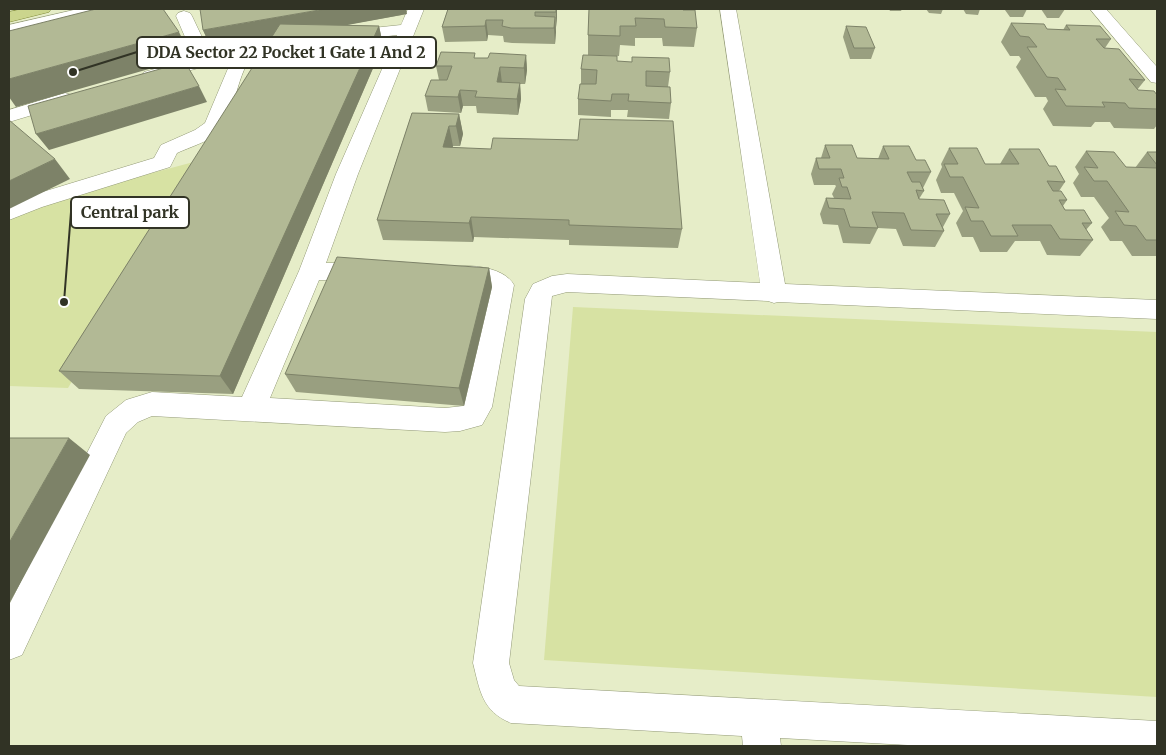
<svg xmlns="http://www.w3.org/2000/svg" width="1166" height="755" viewBox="0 0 1166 755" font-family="Merriweather,serif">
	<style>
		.green { fill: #d7e2a3 }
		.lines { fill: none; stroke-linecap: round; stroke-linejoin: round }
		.minor-casing { stroke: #939a77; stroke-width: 1 }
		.major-casing { stroke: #7f8a37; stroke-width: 1 }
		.minor { fill: #fff; fill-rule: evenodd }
		.major { fill: #cbd58d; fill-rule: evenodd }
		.wall { fill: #999f80 }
		.shaded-wall { fill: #7d8268 }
		.building { fill: #b2b995; stroke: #7d8268 }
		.leader { fill: none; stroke: #313325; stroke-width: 2 }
		.callout-dot { fill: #313325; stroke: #fff; stroke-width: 2 }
		.callout { fill: #fff; stroke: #313325; stroke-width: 2 }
		.callout-label { font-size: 16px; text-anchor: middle; font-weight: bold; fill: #313325 }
	</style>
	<rect width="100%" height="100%" fill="#e6edc8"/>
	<g class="green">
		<polygon points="205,159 68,388 9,386 9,219 39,203"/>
		<polygon points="573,307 1157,332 1157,697 544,660"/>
	</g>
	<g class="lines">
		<g class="minor-casing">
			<g id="minor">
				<polygon points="78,9 105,9 103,12 9,35 9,25"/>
				<path d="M408 9H424L358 174 326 263H367L376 266 379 272 376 278 367 281 319 280 270 398 445 408 463 406 489 289C475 282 458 286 443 281L440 275 443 269C463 263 503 265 514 285L492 407 482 425 460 431 445 432 152 416 138 422 126 433 22 655 9 660V605L106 416 126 400 152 392 242 397 299 271 336 174 397 35 344 41 338 40 336 36 338 32 344 31 401 25Z"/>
				<path d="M720 9H736L785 284 1157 300V319L778 302 774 303 768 301 567 292 552 296 509 663 514 680 519 686 1157 721V746H926L780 738 781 746H743L742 736 511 723C482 711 480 691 473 663L525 299 533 284 552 276 567 274 760 283Z"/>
				<polygon points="1090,9 1106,9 1157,67 1157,83 1151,82"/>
				<path d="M184 11 190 13 192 16 210 54 257 41 304 36 310 37 313 41 310 45 304 46C291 48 274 47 261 51 236 60 238 113 219 132 208 142 190 147 177 153L170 167 42 207 9 220V204L26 197 154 158 161 145 195 130 205 123 232 59 150 81 144 80 141 76 144 72 194 58 176 16 178 13Z"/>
				<polygon points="65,93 72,95 74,99 72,103 9,122 9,110"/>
			</g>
		</g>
		<g class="major-casing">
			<polygon id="major" points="23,9 51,9 49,12 9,22 9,12"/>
		</g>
		<use href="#minor" class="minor"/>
		<use href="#major" class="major"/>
	</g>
	<g class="wall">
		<polygon points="448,9 557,9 557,17 556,27 555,44 512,43 504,42 503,36 488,35 487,41 445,42 442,27"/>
		<polygon points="589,9 692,9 697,28 694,47 663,46 662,38 635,38 635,46 620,45 619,56 588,55 588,35"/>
		<rect x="818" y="9" width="12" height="1"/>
		<polygon points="852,9 866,9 865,10 853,9"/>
		<polygon points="889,9 902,9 901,11 890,11"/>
		<polygon points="926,9 943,9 941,14 929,13"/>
		<polygon points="963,9 980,9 978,15 966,14"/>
		<polygon points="997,9 1027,9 1023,17 1010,17 1005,10 998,10"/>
		<polygon points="1041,9 1065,9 1059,18 1047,18"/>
		<polygon points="407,14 345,25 379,26 383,45 233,394 79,389 59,371 271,39 212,50 203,30"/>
		<polygon points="1011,23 1047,29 1063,30 1066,25 1111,39 1105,48 1145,80 1137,90 1138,90 1157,95 1157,125 1154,129 1114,128 1110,122 1095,122 1091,127 1053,126 1043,109 1048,101 1046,97 1035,97 1016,67 1021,59 1019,56 1010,56 1001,42"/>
		<polygon points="846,26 875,48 871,59 850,59 843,37"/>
		<polygon points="526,55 527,70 525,84 520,84 521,99 518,115 477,113 476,106 463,106 461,113 428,111 425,96 439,80 436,66 476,58 488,58"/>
		<polygon points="617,61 670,72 668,87 671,103 669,119 627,117 628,110 611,110 611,117 578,115 578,99 581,84 581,69"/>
		<polygon points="412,113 459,114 463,134 460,146 453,146 452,148 682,229 678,248 569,245 569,240 474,237 473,242 383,240 377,220"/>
		<polygon points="825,145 857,158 878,159 883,146 916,160 931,172 923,188 924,191 919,199 950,214 943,227 944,231 935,247 903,246 896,229 878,228 870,244 843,243 838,225 823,224 820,214 826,198 834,198 832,194 836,186 835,185 814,185 811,174 816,158 821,158"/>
		<polygon points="949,148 985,164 1000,164 1009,149 1049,166 1065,182 1059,191 1067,200 1063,206 1065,210 1092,223 1086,230 1093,240 1080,256 1047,255 1040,241 1015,241 1007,252 980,252 973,237 962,237 956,223 963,211 954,193 941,193 936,180 942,167 941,164"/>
		<polygon points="1086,151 1126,167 1135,168 1147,152 1157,152 1157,256 1132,256 1122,241 1110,241 1101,227 1109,218 1094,197 1081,197 1073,183 1079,174 1075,167"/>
		<polygon points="489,268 492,287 464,406 296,392 285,374"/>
	</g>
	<g class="shaded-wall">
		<polygon points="325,9 406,9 407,14 212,50 203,30"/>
		<polygon points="556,9 557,9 557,17 556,27"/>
		<polygon points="555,17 556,32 555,44 554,28"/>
		<polygon points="486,20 488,35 487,41 485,26"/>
		<polygon points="379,26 383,45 233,394 220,376"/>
		<polygon points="179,32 191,57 16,107 9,97 9,79"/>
		<polygon points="526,55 527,70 525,84 524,68"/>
		<polygon points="500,67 502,83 497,82"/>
		<polygon points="520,83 521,99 518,115 517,99"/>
		<polygon points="199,86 207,102 49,150 36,134"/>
		<polygon points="460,90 463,106 461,113 458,97"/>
		<polygon points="459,114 463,134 460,146 456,126"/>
		<polygon points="449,126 453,146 447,167 443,147"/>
		<polygon points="55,159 70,179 9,209 9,181"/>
		<polygon points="471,217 474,237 473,242 469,223"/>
		<polygon points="489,268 492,287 464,406 459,388"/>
		<polygon points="69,438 90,455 9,604 9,543"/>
	</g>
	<g class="building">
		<polygon points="96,9 163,9 179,32 9,79 9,31"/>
		<polygon points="200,9 325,9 203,30"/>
		<polygon points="448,9 556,9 556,12 535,12 535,16 555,17 554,28 511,28 502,26 503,20 486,20 485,26 442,27"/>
		<polygon points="589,9 682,9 683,10 695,10 697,28 665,27 664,19 635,18 636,26 620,26 620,36 588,35"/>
		<polygon points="1011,23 1044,24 1047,29 1070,30 1066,25 1100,26 1111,39 1096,39 1104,48 1119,49 1145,80 1129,79 1138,90 1154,91 1157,95 1157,109 1129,108 1125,103 1102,102 1105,107 1066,106 1055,89 1066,90 1058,78 1047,77 1027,47 1037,47 1029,37 1020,36"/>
		<polygon points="280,24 379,26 220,376 59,371"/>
		<polygon points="846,26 866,27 875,48 854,48"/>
		<polygon points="441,52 475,53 474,58 488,58 490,53 526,55 524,68 500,67 497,82 520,83 517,99 475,97 477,91 460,90 458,97 425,96 431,80 447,80 452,66 436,66"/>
		<polygon points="583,55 617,56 617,61 632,62 632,57 669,58 670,72 646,71 646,86 670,87 671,103 628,101 629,94 612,94 611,101 578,99 580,84 596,84 597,70 581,69"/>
		<polygon points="185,62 199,86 36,134 28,106"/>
		<polygon points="412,113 459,114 456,126 449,126 443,147 491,149 493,138 578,140 580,119 673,121 682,229 569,225 569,220 471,217 469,223 377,220"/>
		<polygon points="9,120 55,159 9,181"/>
		<polygon points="825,145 852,145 857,158 889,159 883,146 909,146 916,160 925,160 931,172 907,172 912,182 920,182 924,191 916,190 919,199 944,200 950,214 936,214 944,231 911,230 904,213 872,212 878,228 850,227 844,209 829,208 826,198 851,199 847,187 842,187 839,178 844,178 841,169 819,169 816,158 830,158"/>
		<polygon points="949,148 977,148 985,164 1019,164 1009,149 1039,149 1049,166 1056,166 1065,182 1047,181 1053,191 1061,191 1067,200 1059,200 1065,210 1084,210 1092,223 1082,223 1093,240 1060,239 1051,225 1012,225 1018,236 991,236 983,221 971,221 965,207 979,208 963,177 950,177 944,164 958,164"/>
		<polygon points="1086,151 1114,152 1126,167 1157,168 1157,240 1146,240 1136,226 1124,225 1115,211 1129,212 1107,181 1094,181 1084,167 1098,168"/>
		<polygon points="1147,152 1157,152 1157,165"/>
		<polygon points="337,257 489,268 459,388 285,374"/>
		<polygon points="9,438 69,438 9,543"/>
	</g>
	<path class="leader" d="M73 72L137 52M64 302L71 212"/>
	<g class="callout-dot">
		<circle cx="73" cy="72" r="5"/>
		<circle cx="64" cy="302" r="5"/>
	</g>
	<g class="callout">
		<rect x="137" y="37" width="299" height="31" rx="5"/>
		<rect x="71" y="197" width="118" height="31" rx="5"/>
	</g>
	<g class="callout-label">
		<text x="286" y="58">DDA Sector 22 Pocket 1 Gate 1 And 2</text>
		<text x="130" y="218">Central park</text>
	</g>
	<rect width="1166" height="755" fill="none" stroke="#313325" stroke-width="20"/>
</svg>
